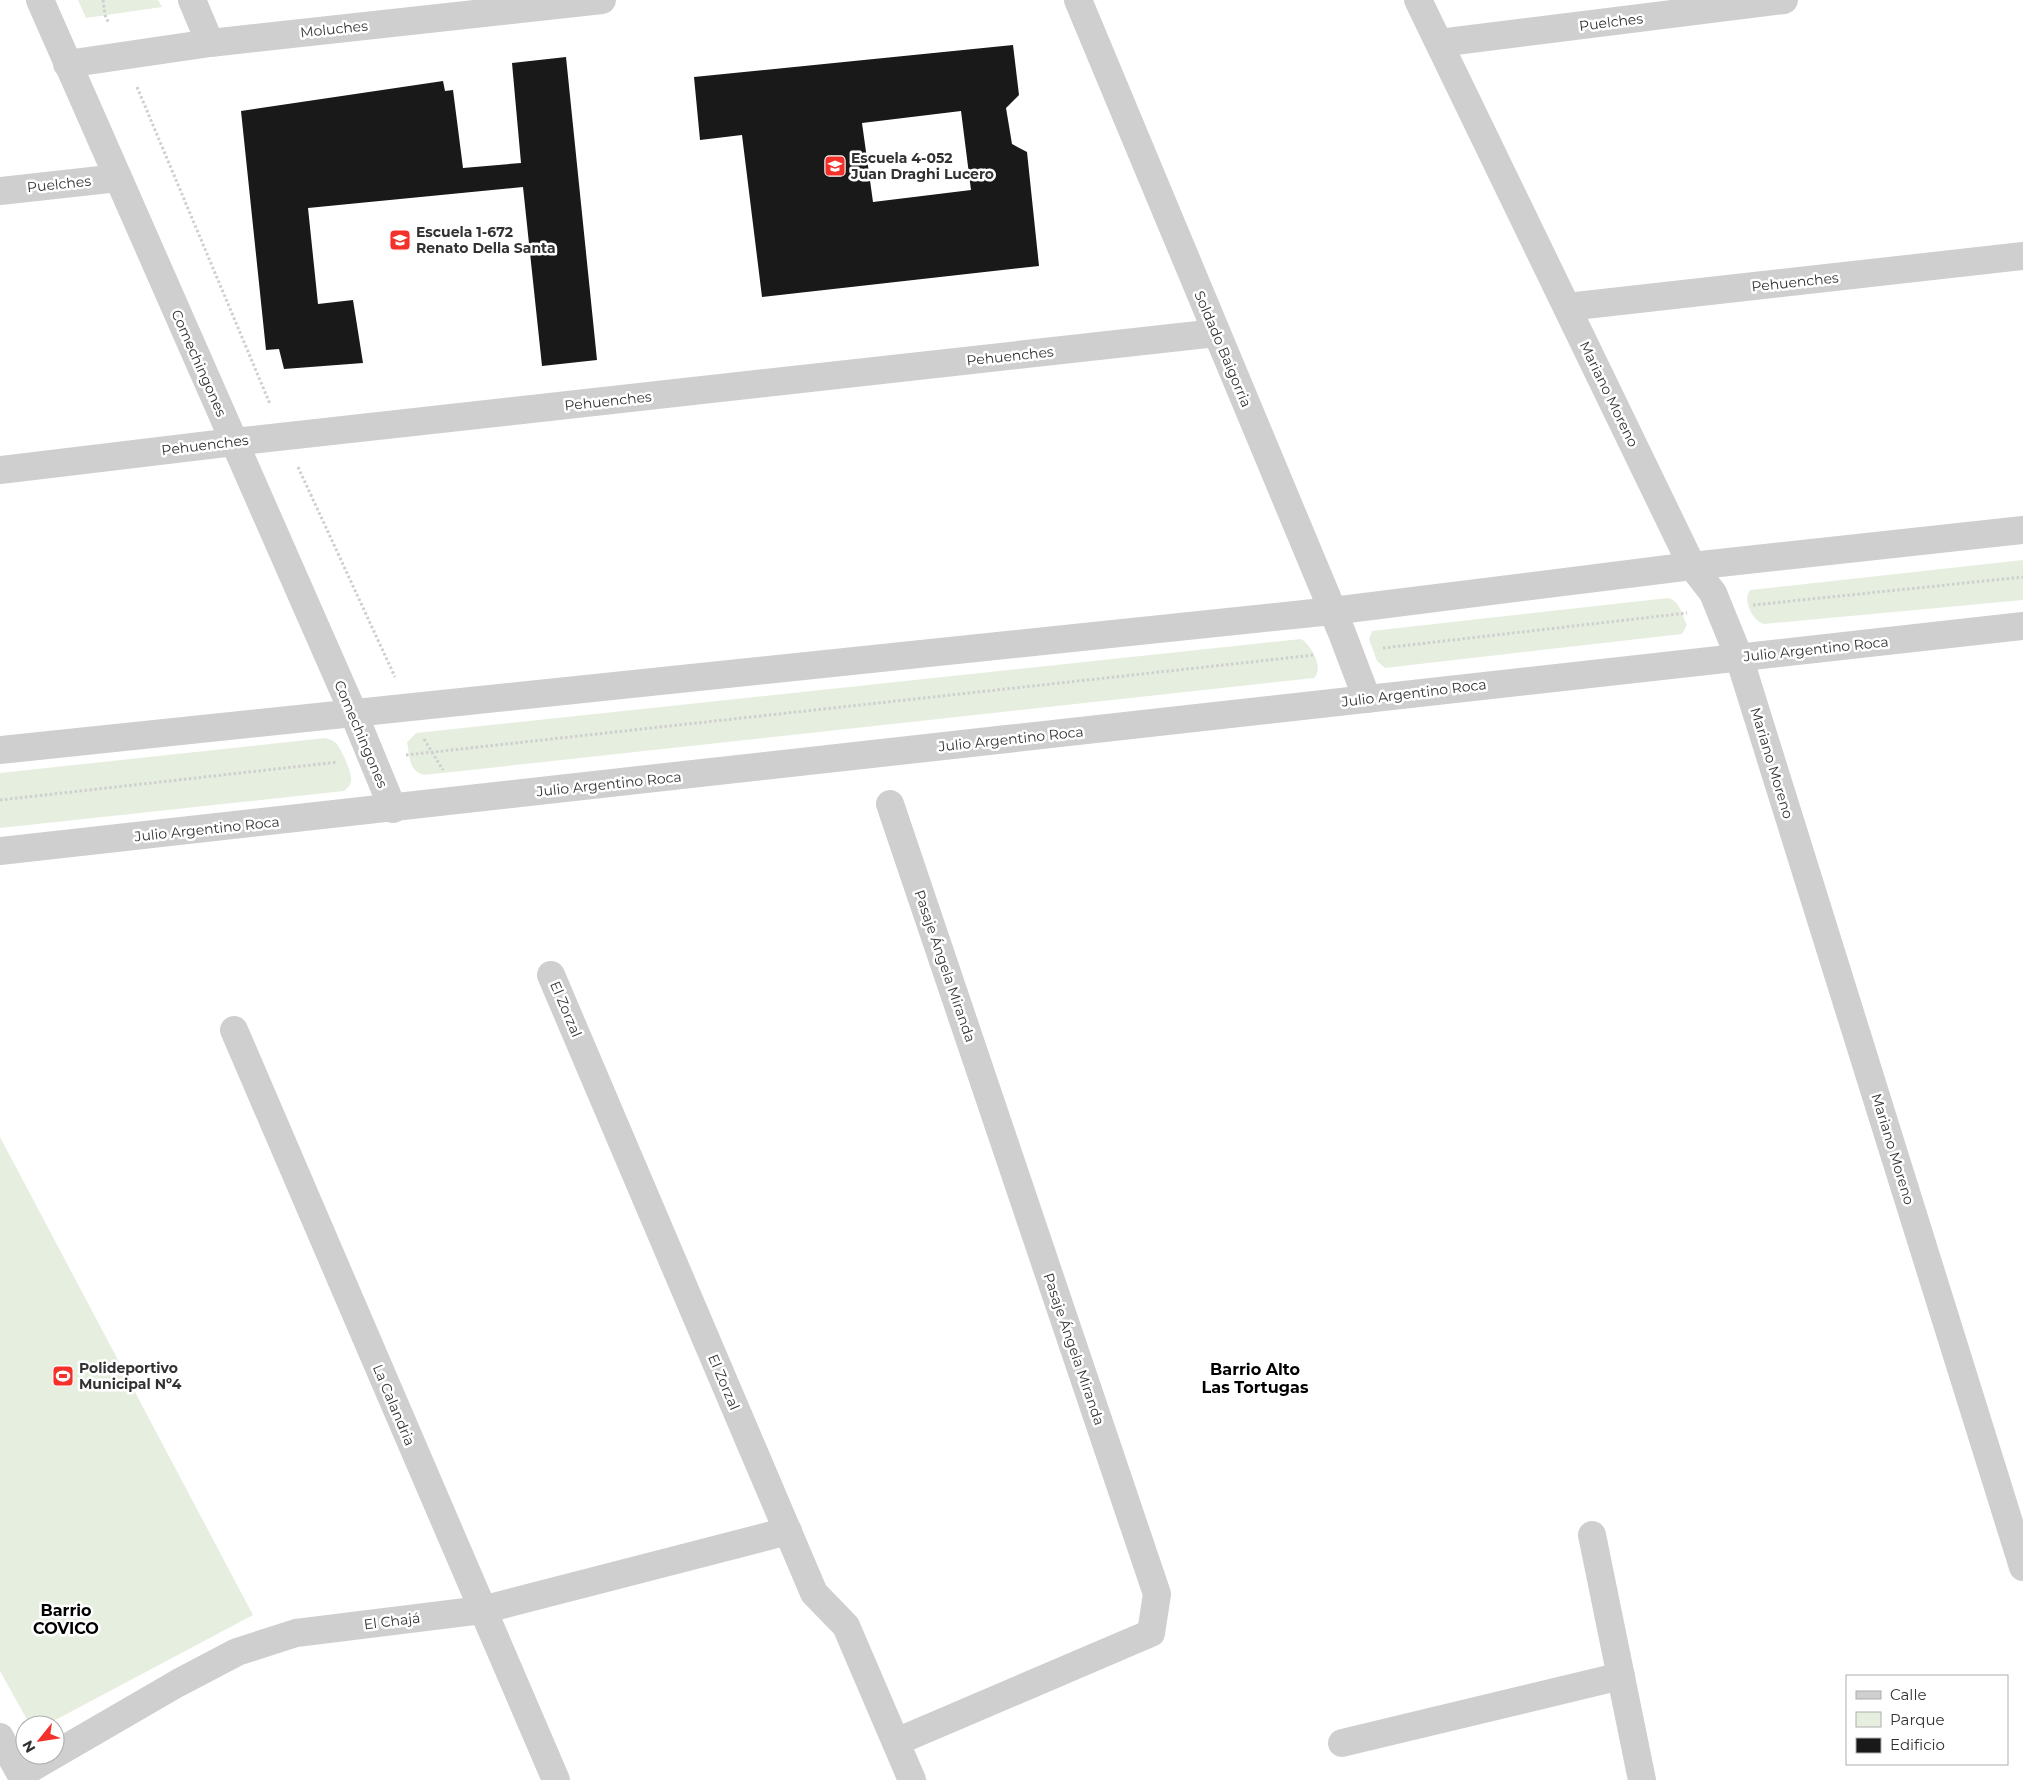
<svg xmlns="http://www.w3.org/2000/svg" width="2023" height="1780" viewBox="0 0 2023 1780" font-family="Montserrat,sans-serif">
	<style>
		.green { fill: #e6efdf }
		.building { fill: #191919; fill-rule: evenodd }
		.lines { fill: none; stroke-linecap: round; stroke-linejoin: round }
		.path { stroke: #cfcfcf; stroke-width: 3; stroke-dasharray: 2.5 2.5; stroke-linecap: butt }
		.minor { stroke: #cfcfcf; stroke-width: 28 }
		.labels { text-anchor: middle; stroke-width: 5; stroke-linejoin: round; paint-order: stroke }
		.street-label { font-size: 14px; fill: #323232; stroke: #fff }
		.poi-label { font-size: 14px; font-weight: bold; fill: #323232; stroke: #fff; text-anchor: start }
		.quarter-label { font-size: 16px; font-weight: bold; fill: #000; stroke: #fff }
	</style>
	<rect width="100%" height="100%" fill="#fff"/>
	<g class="green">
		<polygon points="78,0 158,0 162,7 86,18"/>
		<path d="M2023 560V600L1764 624C1753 622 1742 600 1750 590Z"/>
		<path d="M1668 598C1680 601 1682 615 1687 625L1682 634 1385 668 1377 661 1369 639 1372 631Z"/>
		<path d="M1301 639C1312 645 1324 669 1314 678L424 775C408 771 410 756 407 742L416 733Z"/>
		<path d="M325 738C329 739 332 740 336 743 341 748 353 774 351 781 351 785 347 788 344 791L0 828V773Z"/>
		<polygon points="0,1137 253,1615 46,1725 30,1725 0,1671"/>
	</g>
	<g class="building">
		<path d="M1013 45 1019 95 1006 108 1012 144 1027 152 1039 266 762 297 742 135 700 140 694 77ZM961 111 971 190 873 202 862 123Z"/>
		<polygon points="566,57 597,360 542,366 523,187 308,208 318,304 353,300 363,363 284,369 279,349 266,350 241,111 443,81 445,91 453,90 463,168 521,163 512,63"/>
	</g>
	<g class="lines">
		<g class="path">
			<polyline points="103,0 105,15 109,24"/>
			<polyline points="137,87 270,404"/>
			<polyline points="298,467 395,677"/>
			<polyline points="1753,605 2023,577"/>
			<polyline points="1383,648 1687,613"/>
			<polyline points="424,739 443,770"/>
			<polyline points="406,755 1314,655"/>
			<polyline points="0,800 338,762"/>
		</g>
		<g class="minor">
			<polyline points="40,0 353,712 393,809"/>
			<polyline points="192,0 210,43"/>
			<polyline points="1078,0 1342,633 1367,699"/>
			<polyline points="1418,0 1692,566 1713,593 1739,657 2023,1567"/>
			<polyline points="1439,43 1784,0"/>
			<polyline points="67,64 210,43 602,0"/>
			<polyline points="0,191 118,178"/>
			<polyline points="1567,307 2023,256"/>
			<polyline points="0,470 234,442 1216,333"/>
			<polyline points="0,750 1332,611 1692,566 2023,530"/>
			<polyline points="890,804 1157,1594 1151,1633 896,1742"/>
			<path d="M0 851C675 778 1348 699 2023 626"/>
			<polyline points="551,975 814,1593 846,1626 912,1780"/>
			<polyline points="234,1030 556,1780"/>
			<polyline points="1592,1535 1642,1780"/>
			<polyline points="0,1737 24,1780"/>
			<polyline points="1342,1743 1621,1676"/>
			<polyline points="21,1774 178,1683 237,1652 296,1633 482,1610 788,1531"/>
		</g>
	</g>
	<defs>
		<g id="school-square" transform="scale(1.125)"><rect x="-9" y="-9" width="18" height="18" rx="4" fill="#f3312a" stroke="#fff"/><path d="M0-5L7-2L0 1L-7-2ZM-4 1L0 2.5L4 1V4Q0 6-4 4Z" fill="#fff"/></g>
		<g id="stadium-square" transform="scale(1.125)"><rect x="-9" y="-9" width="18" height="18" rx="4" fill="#f3312a" stroke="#fff"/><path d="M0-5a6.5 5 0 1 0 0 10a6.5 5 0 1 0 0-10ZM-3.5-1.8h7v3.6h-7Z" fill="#fff"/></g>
	</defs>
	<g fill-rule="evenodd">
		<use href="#school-square" x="835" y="166"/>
		<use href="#school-square" x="400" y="240"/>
		<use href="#stadium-square" x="63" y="1376"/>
	</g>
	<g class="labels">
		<g class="street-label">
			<text transform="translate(1611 22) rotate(-7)" y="5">Puelches</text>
			<text transform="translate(334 29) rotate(-6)" y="5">Moluches</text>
			<text transform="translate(59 184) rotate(-6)" y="5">Puelches</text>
			<text transform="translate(1795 282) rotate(-6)" y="5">Pehuenches</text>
			<text transform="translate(1223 349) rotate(67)" y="5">Soldado Baigorria</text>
			<text transform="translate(1010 356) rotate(-6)" y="5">Pehuenches</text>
			<text transform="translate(199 363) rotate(66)" y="5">Comechingones</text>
			<text transform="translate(1609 394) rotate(64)" y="5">Mariano Moreno</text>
			<text transform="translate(608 401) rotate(-6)" y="5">Pehuenches</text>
			<text transform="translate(205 445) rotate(-7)" y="5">Pehuenches</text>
			<text transform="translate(1816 649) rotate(-6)" y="5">Julio Argentino Roca</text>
			<text transform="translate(1414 693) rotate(-7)" y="5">Julio Argentino Roca</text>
			<text transform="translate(361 734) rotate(67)" y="5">Comechingones</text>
			<text transform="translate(1011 739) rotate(-6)" y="5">Julio Argentino Roca</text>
			<text transform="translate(1772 763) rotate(73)" y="5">Mariano Moreno</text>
			<text transform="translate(609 784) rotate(-6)" y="5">Julio Argentino Roca</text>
			<text transform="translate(207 829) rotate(-6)" y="5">Julio Argentino Roca</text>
			<text transform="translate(945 966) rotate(71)" y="5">Pasaje Ángela Miranda</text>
			<text transform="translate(566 1009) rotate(67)" y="5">El Zorzal</text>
			<text transform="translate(1893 1149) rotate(73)" y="5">Mariano Moreno</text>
			<text transform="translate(1074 1349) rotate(71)" y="5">Pasaje Ángela Miranda</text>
			<text transform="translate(724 1382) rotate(67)" y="5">El Zorzal</text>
			<text transform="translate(394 1405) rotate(67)" y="5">La Calandria</text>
			<text transform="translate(392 1621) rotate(-7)" y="5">El Chajá</text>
		</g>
		<g class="poi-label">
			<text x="851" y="163">Escuela 4-052<tspan x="851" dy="16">Juan Draghi Lucero</tspan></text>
			<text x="416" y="237">Escuela 1-672<tspan x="416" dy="16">Renato Della Santa</tspan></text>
			<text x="79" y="1373">Polideportivo<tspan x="79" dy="16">Municipal Nº4</tspan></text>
		</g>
		<g class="quarter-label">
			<text x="1255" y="1375">Barrio Alto<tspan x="1255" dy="18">Las Tortugas</tspan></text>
			<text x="66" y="1616">Barrio<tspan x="66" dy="18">COVICO</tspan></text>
		</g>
	</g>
	<rect x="1846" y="1675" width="162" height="90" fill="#ffffff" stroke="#adadad"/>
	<rect x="1856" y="1691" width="25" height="8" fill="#cfcfcf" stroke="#adadad"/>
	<text x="1890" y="1700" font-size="15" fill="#323232">Calle</text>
	<rect x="1856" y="1712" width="25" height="15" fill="#e6efdf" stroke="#adadad"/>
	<text x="1890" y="1725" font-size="15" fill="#323232">Parque</text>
	<rect x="1856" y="1738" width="25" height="15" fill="#191919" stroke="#adadad"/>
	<text x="1890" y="1750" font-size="15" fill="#323232">Edificio</text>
	<g transform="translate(40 1740) rotate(240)"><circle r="24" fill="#ffffff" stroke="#adadad"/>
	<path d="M0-4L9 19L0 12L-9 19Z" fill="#f3312a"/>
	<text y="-8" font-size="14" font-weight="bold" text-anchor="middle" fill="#323232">N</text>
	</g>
</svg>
